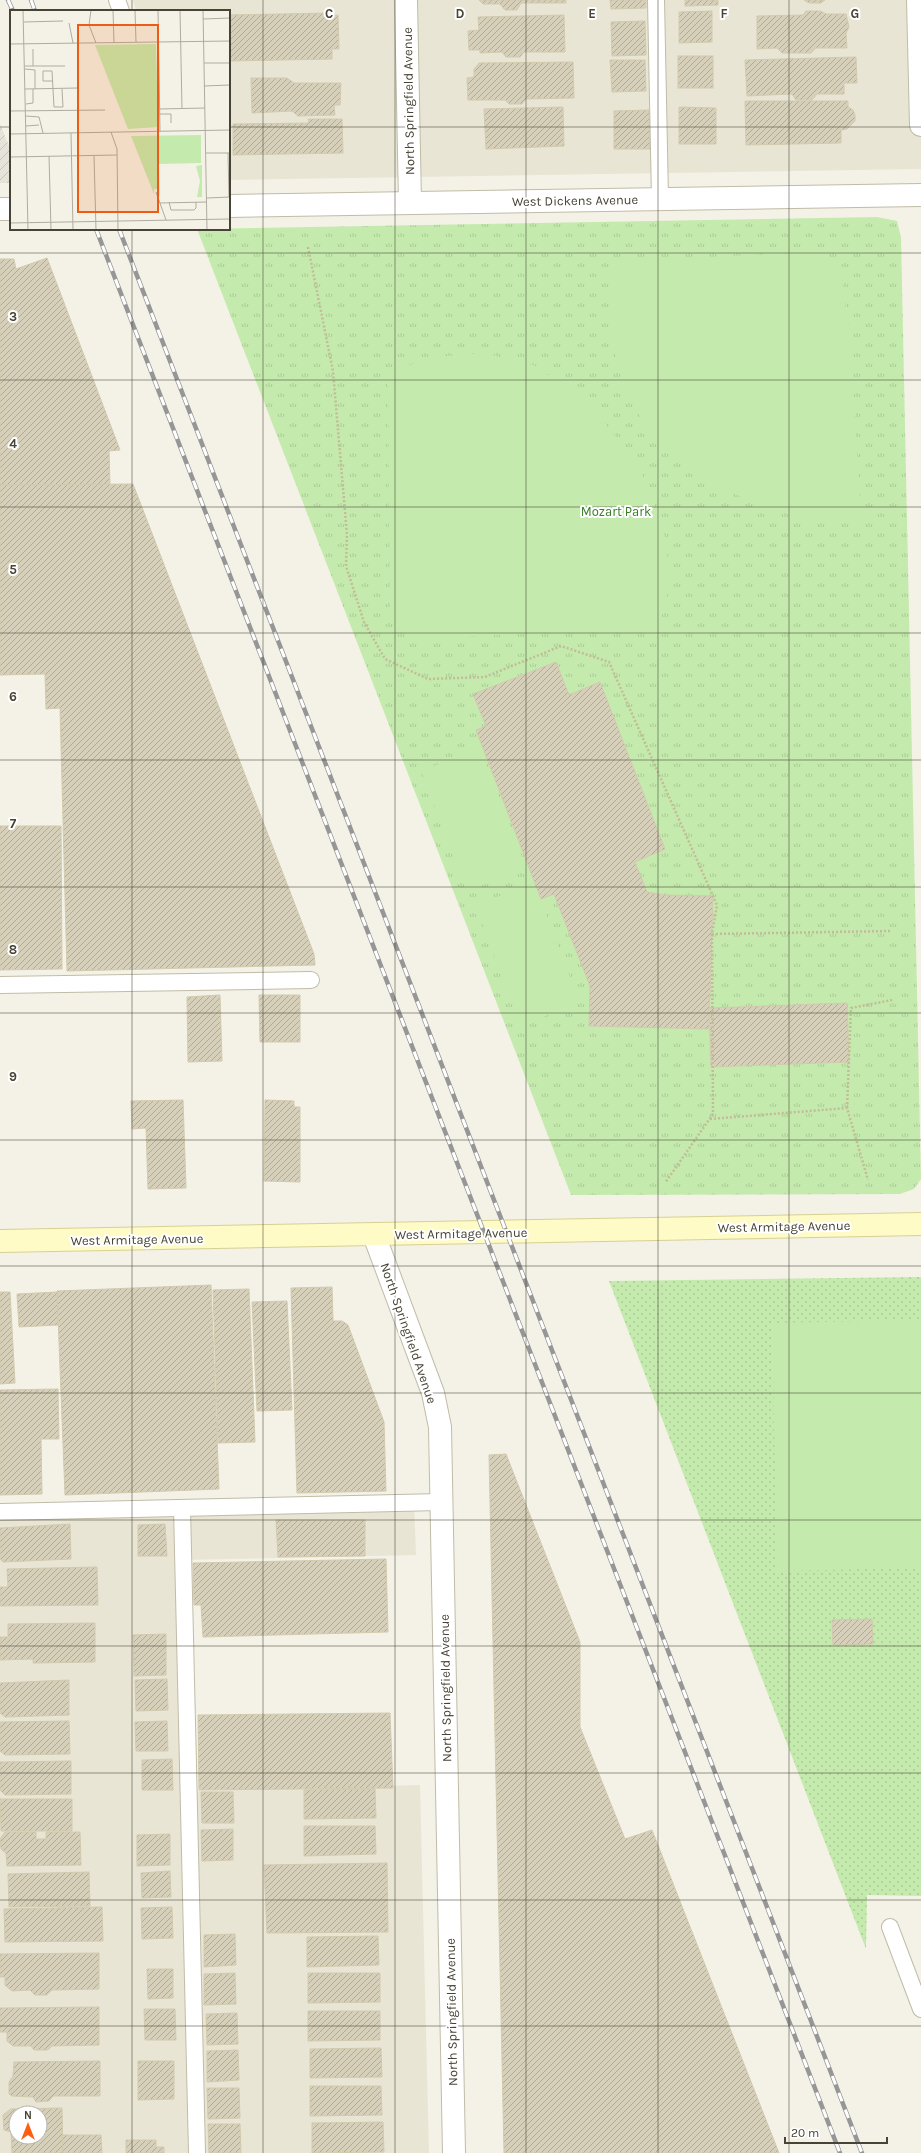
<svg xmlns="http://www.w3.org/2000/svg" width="921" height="2153" viewBox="0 0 921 2153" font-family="Karla,sans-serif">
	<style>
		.residential { fill: #e8e5d4; fill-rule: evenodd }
		.industrial { fill: url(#industrial-furrows) }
		.grass { fill: url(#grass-dots) }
		.park { fill: url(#park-tufts) }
		.garden { fill: #c4ebad }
		.building { fill: url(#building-hatch); stroke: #d2caae; fill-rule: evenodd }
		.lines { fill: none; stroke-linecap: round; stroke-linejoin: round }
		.service-casing { stroke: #c0bca8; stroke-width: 18 }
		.minor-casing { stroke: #c0bca8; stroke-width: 24 }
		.secondary-casing { stroke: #d7d094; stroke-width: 24 }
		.path { stroke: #c3bb99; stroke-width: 2.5; stroke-dasharray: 2 2; stroke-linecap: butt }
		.service { stroke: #fff; stroke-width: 16 }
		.minor { stroke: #fff; stroke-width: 22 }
		.secondary { stroke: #fffbc6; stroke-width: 22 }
		.rail-casing { stroke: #969696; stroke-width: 4.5 }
		.rail { stroke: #fff; stroke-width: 3; stroke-dasharray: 9; stroke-linecap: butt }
		.grid { fill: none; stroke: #474335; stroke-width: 1; stroke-opacity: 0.55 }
		.labels { text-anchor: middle; stroke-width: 4; stroke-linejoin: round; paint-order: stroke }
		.street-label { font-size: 13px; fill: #474335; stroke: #fff }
		.park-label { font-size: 13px; fill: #377d25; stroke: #fff }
		.inset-road { fill: none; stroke: #afac9f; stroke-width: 1 }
		.view { fill: #ed5c16; fill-opacity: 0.15; stroke: #ed5c16; stroke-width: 2 }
		.inset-edge { fill: none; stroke: #474335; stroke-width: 2 }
		.grid-label { font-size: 13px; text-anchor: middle; font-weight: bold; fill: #474335; stroke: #fff; stroke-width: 4; stroke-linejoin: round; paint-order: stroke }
	</style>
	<defs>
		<pattern id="industrial-furrows" width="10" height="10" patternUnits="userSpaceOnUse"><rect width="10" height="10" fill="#e6e3db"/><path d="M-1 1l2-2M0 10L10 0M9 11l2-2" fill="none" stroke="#c7c4bd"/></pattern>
		<pattern id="grass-dots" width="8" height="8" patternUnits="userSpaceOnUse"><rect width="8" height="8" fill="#c4ebad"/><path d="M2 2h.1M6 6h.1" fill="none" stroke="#aacb95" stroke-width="1.8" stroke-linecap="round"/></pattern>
		<pattern id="park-tufts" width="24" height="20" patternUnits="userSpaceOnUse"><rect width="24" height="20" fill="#c4ebad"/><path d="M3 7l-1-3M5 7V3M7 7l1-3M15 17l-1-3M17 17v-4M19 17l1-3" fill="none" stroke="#aacb95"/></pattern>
		<pattern id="building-hatch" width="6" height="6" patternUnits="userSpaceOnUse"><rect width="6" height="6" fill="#d6d0bb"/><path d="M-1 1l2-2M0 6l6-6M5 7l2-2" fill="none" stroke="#afaa99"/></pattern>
	</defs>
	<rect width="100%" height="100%" fill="#f4f2e6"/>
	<g class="residential">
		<polygon points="133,0 921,0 921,169 229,180 229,11 136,11"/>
		<path d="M414 1502 416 1555 183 1560 188 1791 420 1785 429 2153H0V1509ZM16 2113H40V2137H16Z"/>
	</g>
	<polygon class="industrial" points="0,124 11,151 11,183 0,183"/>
	<polygon class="grass" points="921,1277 921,1896 867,1895 866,1949 609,1281"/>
	<polygon class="park" points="877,217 897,221 901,237 921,1179 914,1189 900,1194 571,1195 197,229"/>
	<g class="garden">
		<polygon points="821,252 841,272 851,349 861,521 839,523 782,512 705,483 650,439 620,374 610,327 612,261"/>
		<polygon points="484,353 536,366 596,412 638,465 663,525 671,582 657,632 508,634 420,640 390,616 388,378 423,358"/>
		<polygon points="480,748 526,868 467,891 421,771"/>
		<polygon points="534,883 580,1003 521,1025 475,905"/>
		<polygon points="921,1320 921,1568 777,1571 772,1323"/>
	</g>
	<g class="building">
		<polygon points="479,0 566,0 566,3 521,3 517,10 505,10 500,4 483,4"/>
		<polygon points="610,0 646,0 646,8 611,9"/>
		<polygon points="685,0 718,0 718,5 685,6"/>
		<polygon points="804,0 825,0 821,3 809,3"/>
		<polygon points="712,11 712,42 679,43 679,12"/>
		<polygon points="806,11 820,11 826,14 846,14 849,27 846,33 847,48 816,48 811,53 782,53 777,48 757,49 757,16 803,15"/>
		<polygon points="329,13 329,16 338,15 339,49 332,49 332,59 229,61 229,15"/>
		<polygon points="564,15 565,52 524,52 520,57 506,57 502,52 480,53 480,50 469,50 468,31 479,30 478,17"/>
		<polygon points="645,21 646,55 612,56 611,22"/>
		<rect x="678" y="56" width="35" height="32"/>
		<polygon points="856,57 857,83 844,83 844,94 817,94 812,100 796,100 792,94 747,96 745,60"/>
		<polygon points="610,60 645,60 646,91 612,92"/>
		<polygon points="573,62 574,98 526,99 522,104 509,104 505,100 468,100 467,78 474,77 474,69 479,63"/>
		<polygon points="251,78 287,78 294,83 341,83 340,105 334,105 335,115 298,116 292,111 252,113"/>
		<polygon points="745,101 848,101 848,107 853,110 855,115 855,121 847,129 841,130 841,143 746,145"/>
		<polygon points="563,107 564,146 486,149 484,109"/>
		<polygon points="679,107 716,108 716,144 679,144"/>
		<polygon points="649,110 650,149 614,149 614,111"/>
		<polygon points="308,119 342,119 343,153 233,155 233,124 309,123"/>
		<polygon points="47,258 120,450 109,451 110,485 0,485 0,259 14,259 16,269"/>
		<polygon points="133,484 314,954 315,965 67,971 60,708 46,709 45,674 0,675 0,485"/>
		<polygon points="556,662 569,695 600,682 665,849 635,862 647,892 665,895 713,896 709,1029 589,1026 590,986 554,894 541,899 476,730 486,726 473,694"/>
		<polygon points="0,826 61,826 62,969 0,970"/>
		<polygon points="220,995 222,1061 188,1062 187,997"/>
		<polygon points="259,995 300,995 300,1042 260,1042"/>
		<polygon points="847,1003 849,1062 711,1067 709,1008"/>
		<polygon points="183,1100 186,1188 148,1189 146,1128 132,1129 131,1101"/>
		<polygon points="265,1100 294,1101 294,1107 300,1107 300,1182 264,1181"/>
		<polygon points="211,1285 219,1489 65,1495 57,1291"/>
		<polygon points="332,1287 333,1321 342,1321 348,1325 384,1422 386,1491 297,1493 291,1288"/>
		<polygon points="249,1289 255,1442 218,1443 213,1290"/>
		<polygon points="0,1292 10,1292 15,1383 0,1384"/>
		<polygon points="57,1292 58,1325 19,1327 17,1294"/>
		<polygon points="287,1301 292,1410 257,1411 252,1302"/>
		<polygon points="58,1389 59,1439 41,1439 42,1494 0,1495 0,1390"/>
		<polygon points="506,1454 580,1642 580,1727 625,1839 652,1830 779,2153 504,2153 489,1455"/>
		<polygon points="276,1520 365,1520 365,1556 278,1557"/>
		<polygon points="70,1524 71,1559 3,1562 0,1559 0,1528"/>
		<polygon points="165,1524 167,1556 138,1556 138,1525"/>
		<polygon points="386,1559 388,1632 203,1637 201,1605 194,1605 193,1563"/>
		<polygon points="97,1567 98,1605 0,1606 0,1587 8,1587 7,1569"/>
		<polygon points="872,1619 873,1644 833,1645 832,1620"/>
		<polygon points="95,1623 95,1662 33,1663 33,1659 0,1660 0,1637 8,1637 8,1624"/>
		<polygon points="166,1634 166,1675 134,1676 133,1635"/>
		<polygon points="167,1679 168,1710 136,1711 135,1680"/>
		<polygon points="69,1680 69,1715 5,1717 0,1713 0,1683"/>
		<polygon points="390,1713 393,1788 199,1790 198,1715"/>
		<polygon points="69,1721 70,1754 5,1755 0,1751 0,1722"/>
		<polygon points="167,1721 168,1751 136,1751 135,1722"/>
		<polygon points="172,1759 173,1790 142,1790 142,1760"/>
		<polygon points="71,1761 71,1794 5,1795 0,1790 0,1762"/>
		<polygon points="375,1789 376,1818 304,1819 304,1790"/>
		<polygon points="201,1792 233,1792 234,1823 202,1823"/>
		<polygon points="0,1799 72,1799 72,1831 1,1831"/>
		<polygon points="304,1826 375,1826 376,1854 304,1856"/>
		<polygon points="233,1829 233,1860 202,1861 201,1830"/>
		<polygon points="5,1832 36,1832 36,1839 46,1839 46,1832 80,1832 81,1865 7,1866 6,1853 1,1849 0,1839"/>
		<polygon points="170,1834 170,1865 137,1866 137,1835"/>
		<polygon points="387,1863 388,1932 267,1933 264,1865"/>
		<polygon points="170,1871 171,1897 142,1898 141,1873"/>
		<polygon points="89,1872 90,1906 9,1907 8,1874"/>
		<polygon points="102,1907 103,1941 5,1942 4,1909"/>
		<polygon points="172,1907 173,1938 142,1939 141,1908"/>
		<polygon points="235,1934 236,1965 204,1967 204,1935"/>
		<polygon points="378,1936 379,1965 307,1967 307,1937"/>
		<polygon points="99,1953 99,1989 52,1990 47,1995 35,1995 30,1990 12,1991 5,1985 5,1977 0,1977 0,1954"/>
		<polygon points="147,1969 173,1969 173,1998 148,1999"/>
		<polygon points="235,1973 236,2004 204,2005 204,1974"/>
		<polygon points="308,1973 380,1973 380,2002 308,2003"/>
		<polygon points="99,2007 99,2045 52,2046 48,2050 34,2050 31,2046 13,2046 7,2041 7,2032 0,2032 0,2008"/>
		<polygon points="144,2009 175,2009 176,2040 145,2040"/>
		<polygon points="308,2011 380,2011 380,2040 308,2041"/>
		<polygon points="237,2013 238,2044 207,2045 206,2014"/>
		<polygon points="381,2048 382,2077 310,2078 310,2049"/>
		<polygon points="238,2050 239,2080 207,2082 207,2051"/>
		<polygon points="100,2061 100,2096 53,2096 49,2101 36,2102 33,2097 12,2096 9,2094 9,2082 13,2076 14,2062"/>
		<polygon points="138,2061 174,2061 174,2099 138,2100"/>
		<polygon points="310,2086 381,2086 382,2115 310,2116"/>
		<polygon points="207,2088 239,2088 240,2118 208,2119"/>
		<path d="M62 2108 63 2153H12L11 2132 4 2130 3 2115 11 2109ZM16 2113H40V2137H16Z"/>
		<polygon points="383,2122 384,2152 312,2153 312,2123"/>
		<polygon points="208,2124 240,2124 241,2153 209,2153"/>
		<polygon points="62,2135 101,2135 102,2153 63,2153"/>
		<polygon points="126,2140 156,2140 156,2147 164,2147 164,2153 126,2153"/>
	</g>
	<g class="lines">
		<g class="service-casing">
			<g id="service">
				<polyline points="117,0 121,11"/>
				<polyline points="656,0 660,199"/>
				<polyline points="0,985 311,980"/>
				<polyline points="182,1508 197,2153"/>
				<polyline points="0,1512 441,1502"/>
				<polyline points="890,1927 921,2009"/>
			</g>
		</g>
		<g class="minor-casing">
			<g id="minor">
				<polyline points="406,0 410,203"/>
				<polyline points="918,0 921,125"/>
				<polyline points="229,206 921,195"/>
				<polyline points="0,209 11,209"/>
				<polyline points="374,1235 433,1393 440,1427 454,2153"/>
			</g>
		</g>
		<g class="secondary-casing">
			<polyline id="secondary" points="0,1241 921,1224"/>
		</g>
		<g class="path">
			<polyline points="308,247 333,371 347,535 346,566 364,622 385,659 428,679 485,677 561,646 609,662 717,905 712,934 713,1114 665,1183"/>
			<polyline points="712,934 891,931"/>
			<polyline points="847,1108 851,1008 892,1000"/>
			<polyline points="710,1119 847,1108 868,1180"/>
		</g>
		<use href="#service" class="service"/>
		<use href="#minor" class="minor"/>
		<use href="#secondary" class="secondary"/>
		<g class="rail-casing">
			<g id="rail">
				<polyline points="8,0 13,11"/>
				<polyline points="31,0 35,11"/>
				<polyline points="96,229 840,2153"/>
				<polyline points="119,229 862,2153"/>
			</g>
		</g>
		<use href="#rail" class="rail"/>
	</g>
	<path class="grid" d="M132 0V11M263 0V2153M395 0V2153M526 0V2153M658 0V2153M789 0V2153M0 127H11M229 127H921M132 229V2153M0 253H921M0 380H921M0 507H921M0 633H921M0 760H921M0 887H921M0 1013H921M0 1140H921M0 1266H921M0 1393H921M0 1520H921M0 1646H921M0 1773H921M0 1900H921M0 2026H921"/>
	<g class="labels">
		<g class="street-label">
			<text transform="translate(408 101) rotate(-91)" y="5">North Springfield Avenue</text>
			<text transform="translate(575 200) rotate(-1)" y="5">West Dickens Avenue</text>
			<text transform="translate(784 1226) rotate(-1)" y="5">West Armitage Avenue</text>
			<text transform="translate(461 1233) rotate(-1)" y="5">West Armitage Avenue</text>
			<text transform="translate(137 1239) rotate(-1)" y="5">West Armitage Avenue</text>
			<text transform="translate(409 1333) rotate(71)" y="5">North Springfield Avenue</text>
			<text transform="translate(445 1688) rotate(-91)" y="5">North Springfield Avenue</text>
			<text transform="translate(451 2012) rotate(-91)" y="5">North Springfield Avenue</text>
		</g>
		<g class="park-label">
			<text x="616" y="516">Mozart Park</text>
		</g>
	</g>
	<g transform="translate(10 10)">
		<rect width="220" height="220" fill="#f4f2e6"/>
		<path d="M191 125V153L149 154 150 188 148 179H144V184L121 126ZM192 155V187H187L190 171 186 156Z" fill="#c4ebad"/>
		<path d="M146 34 148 117 118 119 85 35Z" fill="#c4ebad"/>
		<path d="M140 37 141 39 143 60 130 57 125 53 121 43 122 38ZM110 46 124 55 125 70 102 68V48ZM184 129V150L136 151 135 130Z" fill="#c4ebad"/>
		<path class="inset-road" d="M13 0 18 220M81 0 79 15 86 33M103 0 104 33M125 0 126 32M148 0 150 121M170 0 172 99M193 0 197 220M193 9 220 8M14 12 53 11M59 13 63 33M0 34 220 31M23 39V56M194 53H220M15 56H55M15 59 25 60V79M43 71H33V61H42L44 97H53L52 79M194 76 220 75M15 79 68 78M16 94 23 93V79M150 99 195 98M0 101 95 100M150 104H161V113M16 106 29 107 33 123M16 116 29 115M101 122 107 139 108 220M61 123 63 220M0 124 220 120M196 143H219M218 143 219 187M39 146 41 220M84 146 86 220M0 147 107 145M146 182 156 210M197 188 220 187M159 192 161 200H184L186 198V192M150 193 197 192M0 213 220 209"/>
		<path class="view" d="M68 15H148V202H68Z"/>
		<rect width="220" height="220" class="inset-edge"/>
	</g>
	<g class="grid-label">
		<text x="329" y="18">C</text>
		<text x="460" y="18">D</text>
		<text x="592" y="18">E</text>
		<text x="724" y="18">F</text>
		<text x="855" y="18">G</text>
		<text x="13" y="321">3</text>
		<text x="13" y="448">4</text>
		<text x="13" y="574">5</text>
		<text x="13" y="701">6</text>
		<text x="13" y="828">7</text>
		<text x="13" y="954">8</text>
		<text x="13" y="1081">9</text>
	</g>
	<g transform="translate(28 2125)"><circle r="19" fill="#ffffff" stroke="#b5b4ae"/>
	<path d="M0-3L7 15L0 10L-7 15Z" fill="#ff5f13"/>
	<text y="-6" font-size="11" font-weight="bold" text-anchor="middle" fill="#474335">N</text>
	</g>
	<path d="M785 2137v6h102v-6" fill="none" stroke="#474335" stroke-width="2"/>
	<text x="791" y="2137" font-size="12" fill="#474335" stroke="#ffffff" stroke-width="3" paint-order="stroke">20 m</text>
</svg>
